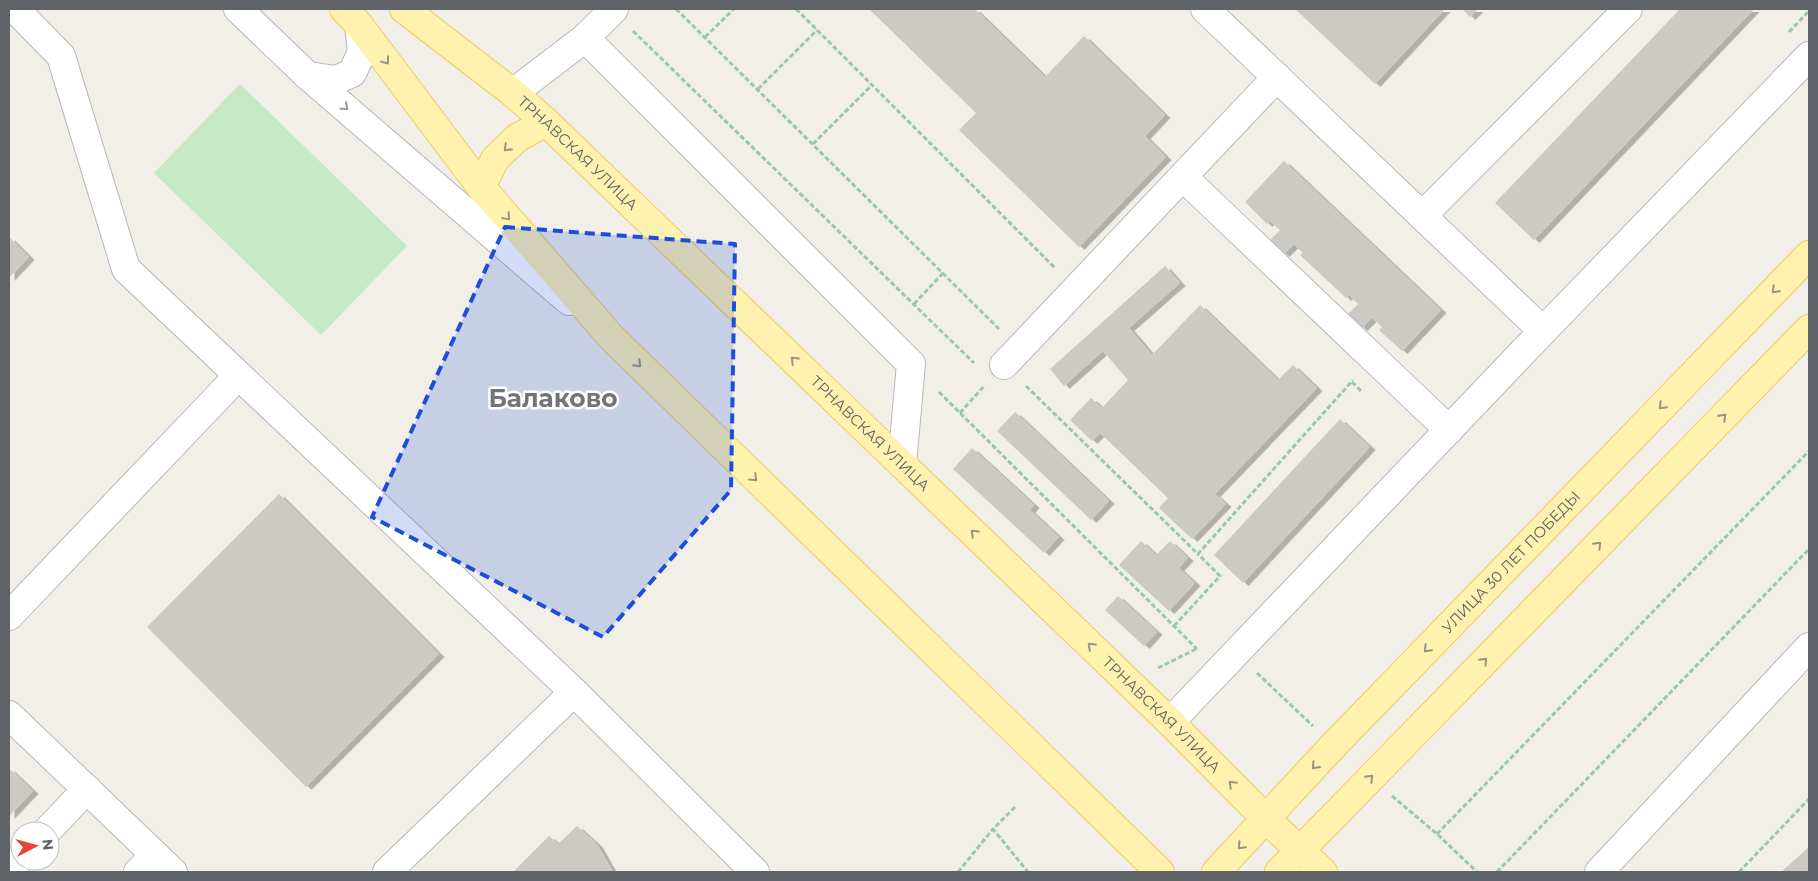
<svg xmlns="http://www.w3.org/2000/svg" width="1818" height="881" viewBox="0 0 1818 881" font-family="Montserrat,sans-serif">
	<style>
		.green { fill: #c5e8c5 }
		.building { fill: #cccac5; filter: url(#shadow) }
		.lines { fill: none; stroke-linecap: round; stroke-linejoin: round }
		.minor-casing { stroke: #b5b8bc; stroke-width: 30 }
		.major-casing { stroke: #f2c960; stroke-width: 30 }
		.path { stroke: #9cc7a9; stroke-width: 3; stroke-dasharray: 5 2.5; stroke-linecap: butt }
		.minor { stroke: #fff; stroke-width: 28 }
		.major { stroke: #fff2af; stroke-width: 28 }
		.oneway { stroke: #979581 }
		.oneway2 { stroke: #979a9d }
		.marked { fill: #1d4ed8; fill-opacity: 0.2; stroke: #1d4ed8; stroke-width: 4; stroke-dasharray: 10 6; stroke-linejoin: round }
		.labels { text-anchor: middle; stroke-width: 5; stroke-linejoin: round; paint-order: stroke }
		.street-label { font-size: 15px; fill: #5f6368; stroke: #fff }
		.town-label { font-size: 25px; font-weight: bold; fill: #70757a; stroke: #fff }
	</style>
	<defs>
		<filter id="shadow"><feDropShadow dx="5.5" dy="3" stdDeviation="0" flood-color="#0004"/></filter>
	</defs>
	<rect width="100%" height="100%" fill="#f1efe8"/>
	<polygon class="green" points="240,84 407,246 321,335 154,173"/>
	<g class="building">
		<polygon points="869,9 975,9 1045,77 1084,36 1165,115 1145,136 1166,157 1079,247 959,130 976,113"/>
		<polygon points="1295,9 1445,9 1375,84"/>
		<polygon points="1462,9 1478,9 1470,17"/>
		<polygon points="1680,9 1754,9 1534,240 1495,203"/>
		<polygon points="1284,161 1441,310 1402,351 1379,330 1382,327 1372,318 1362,328 1348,314 1358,304 1349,295 1346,298 1300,255 1303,253 1294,244 1284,254 1270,240 1280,230 1270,221 1267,224 1245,202"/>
		<polygon points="9,237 29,257 9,278"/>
		<polygon points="1165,266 1180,283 1129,328 1152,355 1200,305 1278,380 1293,365 1317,388 1215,494 1226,504 1192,539 1159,508 1168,498 1100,433 1092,441 1070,420 1091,398 1102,408 1128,380 1103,351 1064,386 1050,369"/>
		<polygon points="1015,412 1109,501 1091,520 997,431"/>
		<polygon points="1340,419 1370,447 1243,583 1214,555"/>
		<polygon points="972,448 1034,505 1030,510 1059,537 1044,553 953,469"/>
		<polygon points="279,494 439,654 306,787 147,627"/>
		<polygon points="1141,541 1156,555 1170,541 1188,558 1179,568 1195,583 1169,611 1119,565"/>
		<polygon points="1118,596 1157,632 1144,646 1105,610"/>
		<polygon points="9,768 33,791 9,816"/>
		<polygon points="577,826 597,844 613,872 513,872 549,836 558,844"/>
		<polygon points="1809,847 1809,872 1781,872"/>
	</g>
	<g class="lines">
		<g class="minor-casing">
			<g id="minor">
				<polyline points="15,9 61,56 126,269 574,692 755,872"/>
				<polyline points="238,9 308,76 569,301"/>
				<polyline points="1205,9 1543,331"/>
				<polyline points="585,38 614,9"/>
				<polyline points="308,76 336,80 352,73 362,52 359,25"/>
				<polyline points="513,93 585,38 911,364 902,464"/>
				<polyline points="1183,177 1449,430"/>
				<polyline points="1422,216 1628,9"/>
				<polyline points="1004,365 1277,77"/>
				<polyline points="9,616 238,376"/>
				<polyline points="9,715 173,872"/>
				<polyline points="1170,722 1543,331 1809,56"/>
				<polyline points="47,831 87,789"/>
				<polyline points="9,871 20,859"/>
				<polyline points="138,872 155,855"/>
				<polyline points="387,872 574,692"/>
				<polyline points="1599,872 1809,647"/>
			</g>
		</g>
		<g class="major-casing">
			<g id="major">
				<polyline points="344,9 359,25 481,187 611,337 1160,872"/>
				<path id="s1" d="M404 9 513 93 546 122 1170 722 1266 819 1323 872"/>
				<polyline points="481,187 495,159 517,138 546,122"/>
				<path id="s2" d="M1216 872 1333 746 1809 255"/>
				<polyline points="1279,872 1809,329"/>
			</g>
		</g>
		<g class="path">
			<polyline points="676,9 999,329"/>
			<polyline points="796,9 1055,268"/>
			<polyline points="633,31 974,363"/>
			<polyline points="1789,32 1809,11"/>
			<polyline points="705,37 734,9"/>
			<polyline points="758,89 817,30"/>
			<polyline points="813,144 872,85"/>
			<polyline points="914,304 943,273"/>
			<polyline points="1352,382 1361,391"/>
			<polyline points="1026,386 1198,554 1353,380"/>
			<polyline points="939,392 1197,649"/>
			<polyline points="960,413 985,385"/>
			<polyline points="1174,626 1220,576 1198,554"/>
			<polyline points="1158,668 1196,649"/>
			<polyline points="1257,673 1313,726"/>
			<polyline points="1392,796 1437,834 1477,872"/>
			<polyline points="1015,807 993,829 1028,872"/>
			<polyline points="1437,834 1809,451"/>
			<polyline points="958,872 993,829"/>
			<polyline points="1497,872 1809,549"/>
			<polyline points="1739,872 1809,799"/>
		</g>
		<use href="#minor" class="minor"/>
		<use href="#major" class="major"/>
	</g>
	<defs><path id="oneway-chevron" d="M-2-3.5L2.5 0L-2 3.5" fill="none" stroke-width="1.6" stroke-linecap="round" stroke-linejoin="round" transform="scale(1.25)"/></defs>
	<g class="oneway">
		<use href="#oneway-chevron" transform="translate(386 61) rotate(53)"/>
		<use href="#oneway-chevron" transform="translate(507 148) rotate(136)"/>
		<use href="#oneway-chevron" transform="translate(507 217) rotate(49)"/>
		<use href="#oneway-chevron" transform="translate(1775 290) rotate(134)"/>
		<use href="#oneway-chevron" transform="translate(794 360) rotate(-136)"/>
		<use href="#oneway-chevron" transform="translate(638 364) rotate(45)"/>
		<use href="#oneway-chevron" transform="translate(1662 406) rotate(134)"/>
		<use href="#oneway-chevron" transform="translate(1723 417) rotate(-46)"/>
		<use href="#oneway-chevron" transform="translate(754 478) rotate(44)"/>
		<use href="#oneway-chevron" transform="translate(974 533) rotate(-136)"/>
		<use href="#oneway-chevron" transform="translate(1598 545) rotate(-46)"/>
		<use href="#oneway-chevron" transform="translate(1091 646) rotate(-136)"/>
		<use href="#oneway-chevron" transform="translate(1427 649) rotate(134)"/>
		<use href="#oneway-chevron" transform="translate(1484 661) rotate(-46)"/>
		<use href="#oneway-chevron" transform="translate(1315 766) rotate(132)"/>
		<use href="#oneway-chevron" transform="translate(1370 778) rotate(-46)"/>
		<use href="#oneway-chevron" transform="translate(1232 784) rotate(-135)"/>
		<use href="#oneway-chevron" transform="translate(1241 846) rotate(133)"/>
	</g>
	<use class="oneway2" href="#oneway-chevron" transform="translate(345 107) rotate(41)"/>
	<path class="marked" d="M505 227 735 244 731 490 603 637 372 517Z"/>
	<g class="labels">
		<g class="street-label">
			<text dy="5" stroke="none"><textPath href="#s1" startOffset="226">ТРНАВСКАЯ УЛИЦА</textPath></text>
			<text dy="5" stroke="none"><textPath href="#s1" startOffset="631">ТРНАВСКАЯ УЛИЦА</textPath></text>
			<text dy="5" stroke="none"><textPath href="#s2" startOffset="428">УЛИЦА 30 ЛЕТ ПОБЕДЫ</textPath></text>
			<text dy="5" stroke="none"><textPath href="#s1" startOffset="1036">ТРНАВСКАЯ УЛИЦА</textPath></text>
		</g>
		<g class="town-label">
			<text x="553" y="407">Балаково</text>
		</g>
	</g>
	<rect width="1818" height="881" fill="none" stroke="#5f6368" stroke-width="20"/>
	<g transform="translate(35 846) rotate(84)"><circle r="24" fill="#ffffff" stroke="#bfc1c3"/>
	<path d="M0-4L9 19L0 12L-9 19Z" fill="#ea4335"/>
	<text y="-8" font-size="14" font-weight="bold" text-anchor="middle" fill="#5f6368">N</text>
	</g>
</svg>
